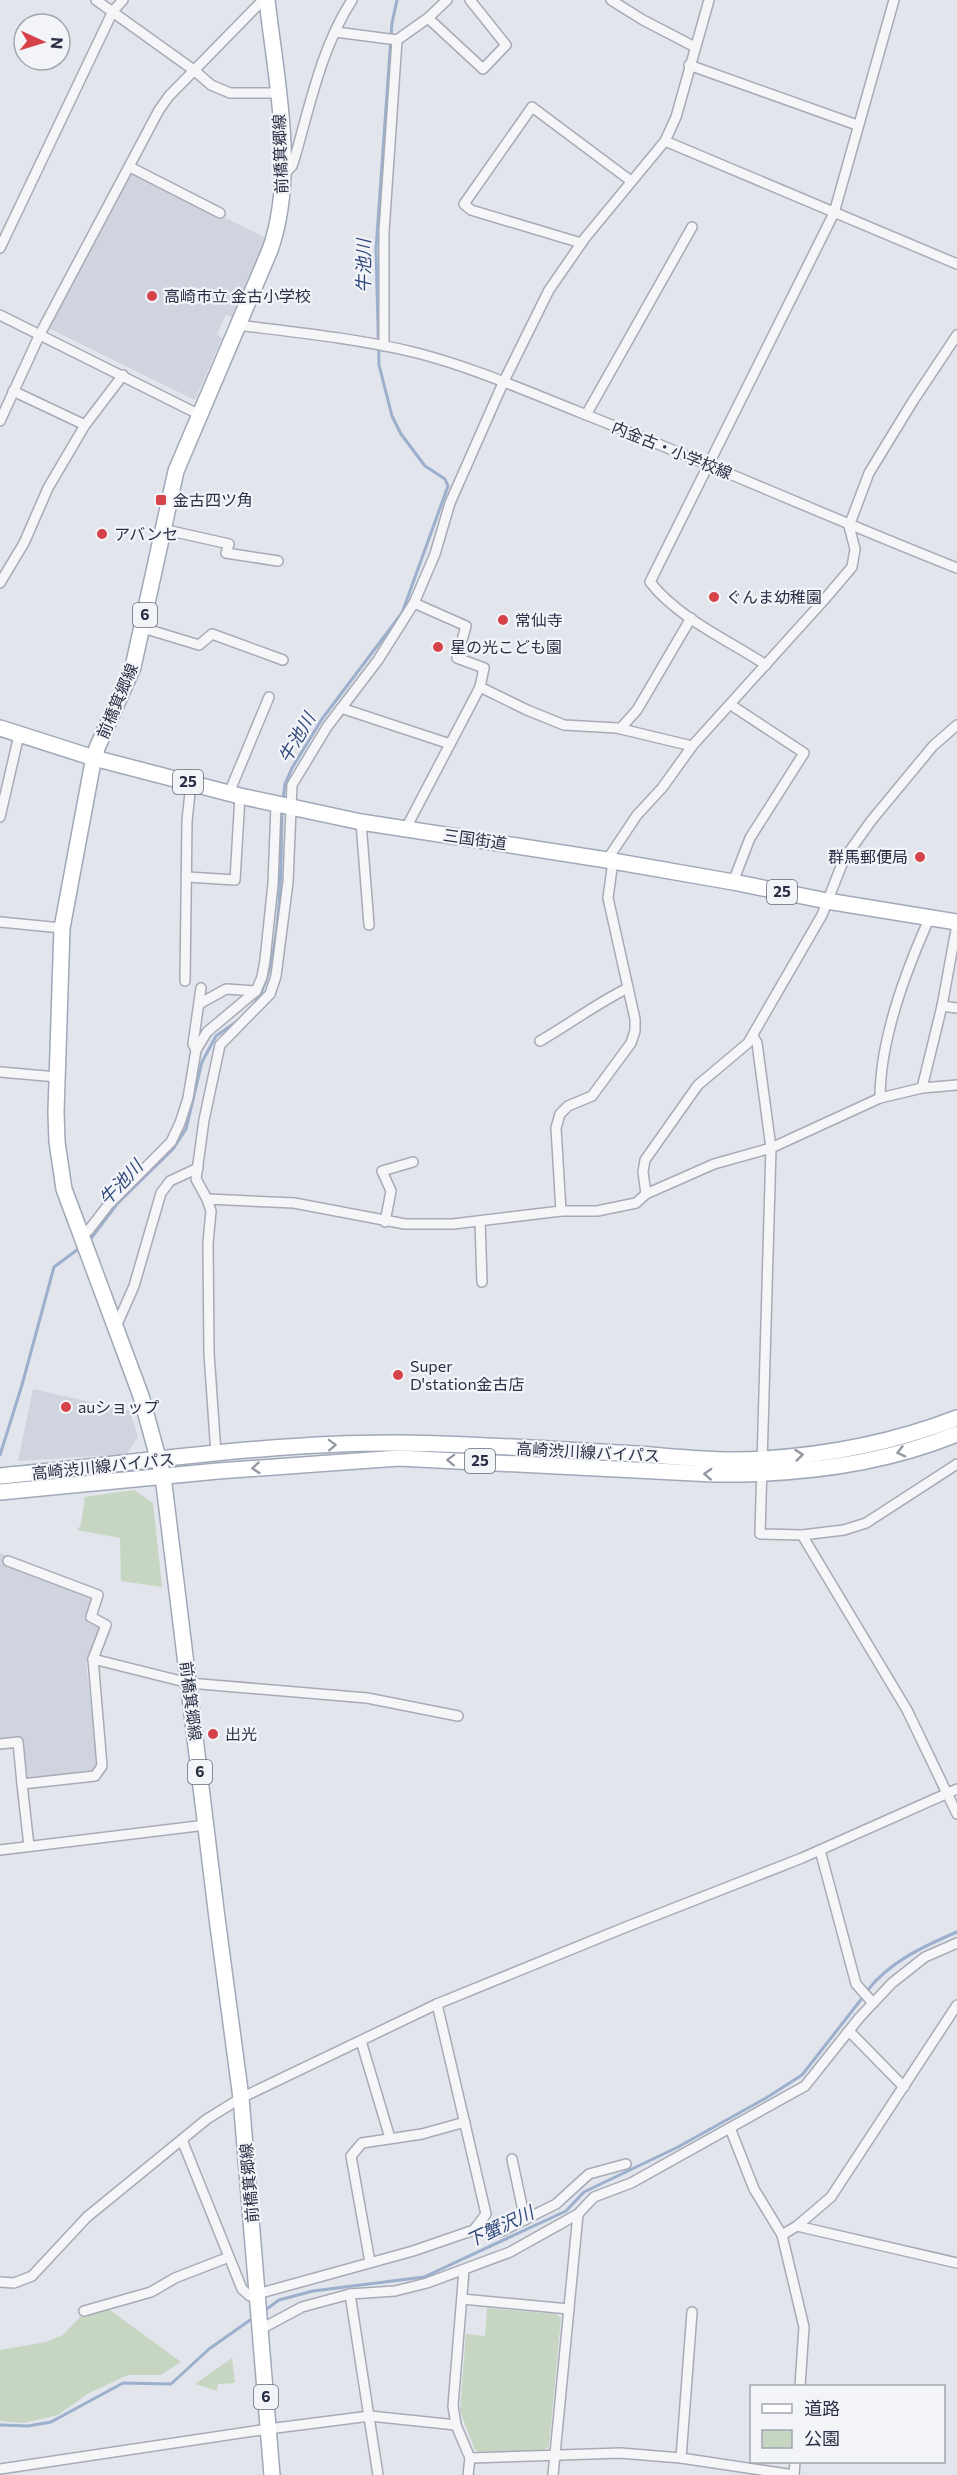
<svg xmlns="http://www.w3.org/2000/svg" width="957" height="2475" viewBox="0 0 957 2475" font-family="Commissioner,'Noto Sans JP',sans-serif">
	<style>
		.built { fill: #d0d4de }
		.green { fill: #c6d6c3 }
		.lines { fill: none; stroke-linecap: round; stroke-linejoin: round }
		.stream { stroke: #9cafcd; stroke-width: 3 }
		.street-casing { stroke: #a7abb6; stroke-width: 12 }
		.primary-casing { stroke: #a1a8b8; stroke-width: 18 }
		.street { stroke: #f6f6f9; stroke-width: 9 }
		.primary { stroke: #fff; stroke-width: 15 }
		.oneway { stroke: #9498a2 }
		.poi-dot { fill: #d64249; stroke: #f2f4f8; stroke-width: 2 }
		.labels { text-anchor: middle; stroke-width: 4.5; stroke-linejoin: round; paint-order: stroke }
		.shield { fill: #f2f4f8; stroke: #656b7b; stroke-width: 1.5 }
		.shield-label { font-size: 15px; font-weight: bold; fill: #293045 }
		.street-label { font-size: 16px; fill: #293045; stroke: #f2f4f8 }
		.poi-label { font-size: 16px; fill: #293045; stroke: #f2f4f8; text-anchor: start }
		.water-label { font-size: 18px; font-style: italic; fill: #314a7b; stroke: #f2f4f8 }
	</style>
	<rect width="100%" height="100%" fill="#e2e5eb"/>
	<g class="built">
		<polygon points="130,171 266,238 232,317 226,315 217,334 222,338 195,400 46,327"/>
		<polygon points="33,1389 130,1411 138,1437 127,1454 18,1461"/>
		<polygon points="0,1553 9,1557 7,1563 91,1596 93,1602 88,1611 88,1623 98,1627 100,1630 86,1664 98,1767 94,1772 30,1780 25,1776 22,1743 18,1737 0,1739"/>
	</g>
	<g class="green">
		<polygon points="134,1490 153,1503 162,1587 121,1581 120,1538 77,1530 81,1525 85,1497"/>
		<polygon points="107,2308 181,2362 161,2375 128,2375 89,2393 58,2415 23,2423 0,2421 0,2350 46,2342 63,2335 82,2315"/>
		<polygon points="487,2308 556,2314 561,2318 549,2446 544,2450 479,2452 475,2450 460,2411 466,2334 485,2336"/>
		<polygon points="232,2358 235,2383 218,2384 217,2391 195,2384"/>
	</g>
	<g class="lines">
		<g class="stream">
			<polyline points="283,799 285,784 292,768 322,719 402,613 448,486 445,479 425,466 401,434 392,416 379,365 376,249 392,23 397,0"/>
			<path d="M254 1004C283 968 281 857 282 809"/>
			<polyline points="89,1241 117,1204 173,1149 186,1129 202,1062 216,1036 239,1020"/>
			<polyline points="0,1455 22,1385 54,1267 81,1247"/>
			<path d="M867 1991C889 1962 924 1946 957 1932"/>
			<polyline points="264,2311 279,2300 313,2291 424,2277 566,2211 584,2192 678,2147 766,2098 802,2075 863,1997"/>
			<polyline points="0,2425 28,2426 51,2422 123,2383 171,2384 209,2349 253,2318"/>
		</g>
		<g class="street-casing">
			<g id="street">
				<polyline points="96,0 195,71 211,85 230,93 277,93"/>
				<polyline points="611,0 643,20 695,47"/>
				<polyline points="709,0 676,117 665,141 585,238 549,290 503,383 450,503 435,554 414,603 378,660 327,727 292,785 288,882 276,976 270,994 220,1045 204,1120 196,1179 207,1199 294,1203 405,1224 453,1224 561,1211 597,1211 636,1203 646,1194 714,1164 771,1148 880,1098 922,1088 957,1085"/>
				<polyline points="428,18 483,69 506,45 470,0"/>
				<polyline points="336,32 397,40 428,18 447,0"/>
				<polyline points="689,65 857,125"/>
				<polyline points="665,141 957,264"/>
				<polyline points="130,167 220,213"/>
				<path d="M284 174 292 166 295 157C310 105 322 46 352 0"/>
				<polyline points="581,243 471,210 464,204 532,107 631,181"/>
				<polyline points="0,248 113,11 123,0"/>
				<polyline points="0,315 198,414"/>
				<path d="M237 325C294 332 361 339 417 353 472 367 526 391 579 412 706 462 830 518 957 568"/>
				<polyline points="384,346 384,231 397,40"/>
				<polyline points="13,391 85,425"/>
				<polyline points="586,415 692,227"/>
				<polyline points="0,421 40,334 159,110 169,96 263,0"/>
				<polyline points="162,529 229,544 226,553 278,561"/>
				<polyline points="0,583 24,543 48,488 85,425 123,375"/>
				<polyline points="414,603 466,626 457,658 484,668 480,687"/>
				<polyline points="143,628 199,645 212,634 283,660"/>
				<path d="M766 665C728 640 678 618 650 582L834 213 894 0"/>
				<polyline points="731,705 804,753 750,838 733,882"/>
				<polyline points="341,708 450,744"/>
				<polyline points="620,729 637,710 691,618"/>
				<polyline points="229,793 269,697"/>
				<polyline points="0,817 19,735"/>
				<polyline points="361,822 369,925"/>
				<polyline points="405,830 480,687 527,710 564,725 617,728 692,746"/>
				<polyline points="607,860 637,815 662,788 693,745 824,600 852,567 855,549 849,526 869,473 913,401 957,335"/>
				<polyline points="188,877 235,880 240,796"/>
				<polyline points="0,922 62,928"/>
				<polyline points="185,981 187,821 191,783"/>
				<polyline points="199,1004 226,989 256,991"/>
				<polyline points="942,1006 957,1008"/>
				<polyline points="753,1036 757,1043 771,1148 760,1534 802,1535 844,1530 866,1523 957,1464"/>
				<path d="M540 1041C570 1024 597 1003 628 988"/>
				<polyline points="196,1050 193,1044 201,988"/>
				<polyline points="0,1072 57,1077"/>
				<polyline points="922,1088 942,1006 957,924"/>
				<path d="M880 1098C880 1039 906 970 930 917"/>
				<polyline points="646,1194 643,1172 645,1160 698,1085 748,1043 822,915 844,859 871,821 933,746 957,725"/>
				<polyline points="207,1199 211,1211 208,1243 209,1353 216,1454"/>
				<polyline points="561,1211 556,1128 560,1114 568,1106 592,1096 631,1043 635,1031 635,1019 608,898 613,861"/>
				<polyline points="480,1221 482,1282"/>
				<polyline points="385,1222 391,1191 382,1171 413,1162"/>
				<polyline points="80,1236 88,1231 109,1204 171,1142 180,1123 188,1098 196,1050 207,1032 256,991 262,977 265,960 273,884 276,805"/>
				<polyline points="115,1329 134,1286 161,1193 170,1181 198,1168"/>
				<polyline points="802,1535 907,1710 957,1814"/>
				<polyline points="8,1561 98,1595 91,1617 106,1625 93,1659"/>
				<polyline points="0,1744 18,1742 22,1784 95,1776 102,1766 93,1659 189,1683 367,1698 458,1716"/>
				<polyline points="22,1784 29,1846"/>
				<polyline points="0,1850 206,1825"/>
				<polyline points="820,1850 856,1984 873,2003"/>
				<polyline points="849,2031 904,2087"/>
				<polyline points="361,2041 390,2138"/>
				<polyline points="730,2128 754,2189 782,2235 797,2226 831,2197 957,2005"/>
				<polyline points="182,2140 242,2289 250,2296 413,2251 474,2230 486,2214 437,2004"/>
				<polyline points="512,2159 525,2220"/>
				<polyline points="797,2226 957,2263"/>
				<polyline points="476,2227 500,2232 556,2204 589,2174 626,2164"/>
				<polyline points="782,2235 804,2327 800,2386"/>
				<polyline points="370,2262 351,2156 362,2143 422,2134 465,2122"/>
				<polyline points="464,2270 453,2406 456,2425 470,2458 468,2475"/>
				<polyline points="0,2282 14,2283 32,2276 87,2217 207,2119 241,2098 437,2004 626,1927 802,1858 957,1789"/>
				<polyline points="350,2294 378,2475"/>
				<polyline points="462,2299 569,2309"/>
				<polyline points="84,2311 151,2292 175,2278 229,2257"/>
				<polyline points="261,2329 302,2307 350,2294 395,2291 427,2283 510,2252 578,2214 594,2197 631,2183 805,2086 859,2018 892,1983 925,1957 957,1943"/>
				<polyline points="470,2458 620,2453 681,2458 794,2475"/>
				<polyline points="681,2458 692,2312"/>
				<polyline points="0,2469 268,2429 370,2416 456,2425"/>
				<polyline points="553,2475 578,2214"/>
				<polyline points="794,2475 795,2462"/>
			</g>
		</g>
		<g class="primary-casing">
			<g id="primary">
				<path d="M267 0C276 80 297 173 270 250L176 471 133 667 97 748 92 767 62 928 56 1112 57 1142 64 1189 141 1396 163 1476 217 1918 241 2098 272 2475"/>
				<polyline points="0,728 94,758 240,796 361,822 607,860 733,882 827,901 957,922"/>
				<path d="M0 1476C133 1464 267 1442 400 1443 480 1444 559 1450 638 1454 679 1457 722 1462 763 1459 829 1455 895 1442 957 1418"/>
				<path d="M0 1492 218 1471 399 1458 714 1474C795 1475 881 1465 957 1434"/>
			</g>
		</g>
		<use href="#street" class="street"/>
		<use href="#primary" class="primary"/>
	</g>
	<defs><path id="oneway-chevron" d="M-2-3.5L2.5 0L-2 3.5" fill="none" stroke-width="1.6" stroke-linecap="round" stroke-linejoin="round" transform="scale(1.5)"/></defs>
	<g class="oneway">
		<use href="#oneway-chevron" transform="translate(332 1445) rotate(-2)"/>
		<use href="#oneway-chevron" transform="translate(901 1452) rotate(165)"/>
		<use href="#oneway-chevron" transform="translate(799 1455) rotate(-6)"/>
		<use href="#oneway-chevron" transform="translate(451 1460) rotate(-178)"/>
		<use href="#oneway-chevron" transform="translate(256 1468) rotate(175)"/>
		<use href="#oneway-chevron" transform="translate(708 1474) rotate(-177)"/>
	</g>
	<g class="poi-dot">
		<circle cx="152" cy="296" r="6"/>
		<rect x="155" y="494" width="12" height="12" rx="3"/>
		<circle cx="102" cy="534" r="6"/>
		<circle cx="714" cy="597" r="6"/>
		<circle cx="503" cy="620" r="6"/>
		<circle cx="438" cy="647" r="6"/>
		<circle cx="920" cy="857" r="6"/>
		<circle cx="398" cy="1375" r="6"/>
		<circle cx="66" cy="1407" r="6"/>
		<circle cx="213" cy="1734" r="6"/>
	</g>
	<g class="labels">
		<g class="shield">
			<rect x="133" y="603" width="24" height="24" rx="4.5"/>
			<rect x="173" y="770" width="30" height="24" rx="4.5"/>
			<rect x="767" y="880" width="30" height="24" rx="4.5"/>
			<rect x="465" y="1449" width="30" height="24" rx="4.5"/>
			<rect x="188" y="1760" width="24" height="24" rx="4.5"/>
			<rect x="254" y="2385" width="24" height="24" rx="4.5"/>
		</g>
		<g class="shield-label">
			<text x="145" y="620">6</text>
			<text x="188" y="787">25</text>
			<text x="782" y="897">25</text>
			<text x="480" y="1466">25</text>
			<text x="200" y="1777">6</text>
			<text x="266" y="2402">6</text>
		</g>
		<g class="street-label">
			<text transform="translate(280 154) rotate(-92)" y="6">前橋箕郷線</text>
			<text transform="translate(672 450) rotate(22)" y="6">内金古・小学校線</text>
			<text transform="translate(117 701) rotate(-67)" y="6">前橋箕郷線</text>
			<text transform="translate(475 839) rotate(8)" y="6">三国街道</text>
			<text transform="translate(588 1452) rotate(3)" y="6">高崎渋川線バイパス</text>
			<text transform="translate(103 1466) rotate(-6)" y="6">高崎渋川線バイパス</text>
			<text transform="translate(191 1701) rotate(83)" y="6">前橋箕郷線</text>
			<text transform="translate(249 2183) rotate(-95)" y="6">前橋箕郷線</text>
		</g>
		<g class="poi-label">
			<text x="164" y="302">高崎市立 金古小学校</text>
			<text x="173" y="506">金古四ツ角</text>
			<text x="114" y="540">アバンセ</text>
			<text x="726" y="603">ぐんま幼稚園</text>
			<text x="515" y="626">常仙寺</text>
			<text x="450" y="653">星の光こども園</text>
			<text x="908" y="863" text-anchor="end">群馬郵便局</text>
			<text x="410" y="1372">Super<tspan x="410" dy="18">D'station金古店</tspan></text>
			<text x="78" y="1413">auショップ</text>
			<text x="225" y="1740">出光</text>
		</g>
		<g class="water-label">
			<text transform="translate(364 266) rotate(-90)" y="6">牛池川</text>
			<text transform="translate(297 738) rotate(-60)" y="6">牛池川</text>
			<text transform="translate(121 1183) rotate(-47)" y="6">牛池川</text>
			<text transform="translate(500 2227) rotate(-25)" y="6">下蟹沢川</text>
		</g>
	</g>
	<rect x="750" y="2385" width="195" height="78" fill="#f2f4f8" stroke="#a2a6b0" stroke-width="1.5"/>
	<rect x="762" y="2404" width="30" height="9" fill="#ffffff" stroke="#a2a6b0" stroke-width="1.5"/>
	<text x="804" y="2415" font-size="18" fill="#293045">道路</text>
	<rect x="762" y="2430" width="30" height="18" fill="#c6d6c3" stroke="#a2a6b0" stroke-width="1.5"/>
	<text x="804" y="2445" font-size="18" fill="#293045">公園</text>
	<g transform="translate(42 42) rotate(94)"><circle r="28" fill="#f2f4f8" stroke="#a2a6b0" stroke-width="1.5"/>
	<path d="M0-4.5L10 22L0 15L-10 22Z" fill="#d64249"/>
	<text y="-9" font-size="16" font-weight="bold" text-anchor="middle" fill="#293045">N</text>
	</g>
</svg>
